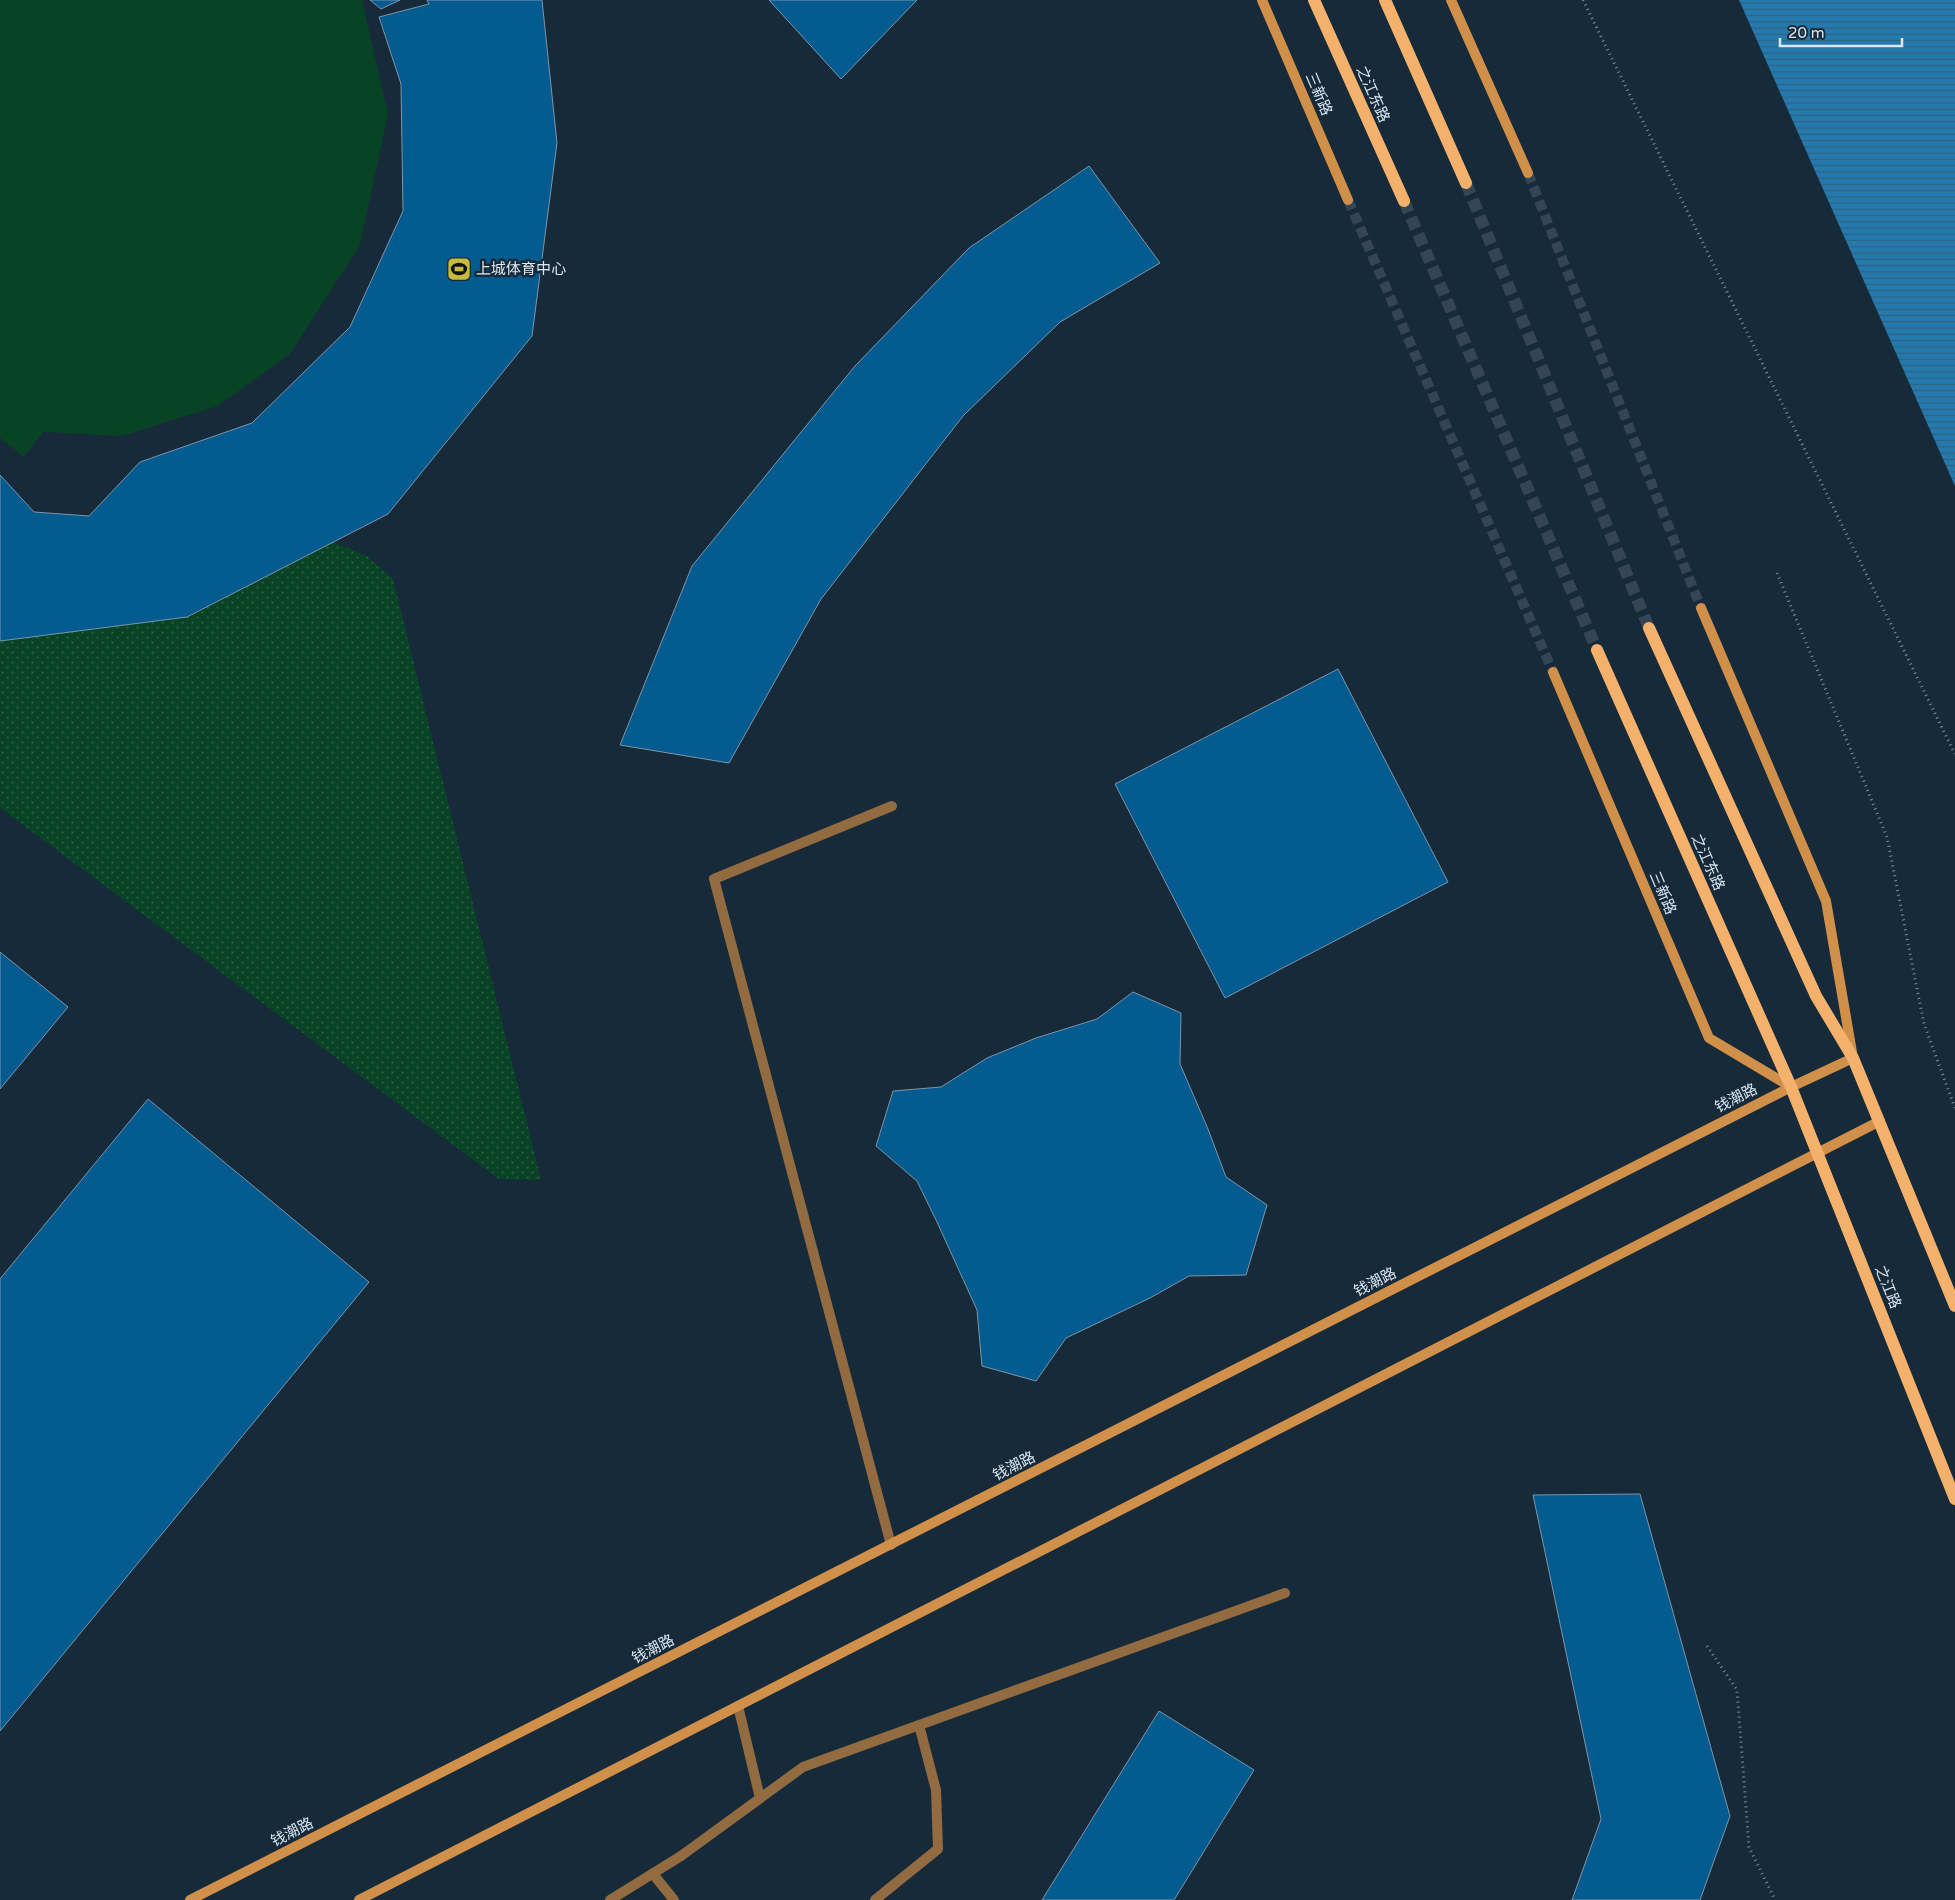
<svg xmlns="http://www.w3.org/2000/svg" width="1955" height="1900" viewBox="0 0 1955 1900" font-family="'Varela Round','Noto Sans SC',sans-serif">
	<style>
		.grass { fill: url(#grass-dots) }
		.pitch { fill: #084325 }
		.water { fill: url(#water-rules) }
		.building { fill: #035b90; stroke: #7e95a9 }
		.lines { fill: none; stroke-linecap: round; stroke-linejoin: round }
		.secondary-tunnel { stroke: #344656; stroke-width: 10; stroke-dasharray: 10 5; stroke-linecap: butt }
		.primary-tunnel { stroke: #344656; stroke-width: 12; stroke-dasharray: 12 6; stroke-linecap: butt }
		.path { stroke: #7f8e9c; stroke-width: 3; stroke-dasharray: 1 4; stroke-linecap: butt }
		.lane { stroke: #936b41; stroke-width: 10 }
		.secondary { stroke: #d19049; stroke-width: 10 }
		.primary { stroke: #f4b16b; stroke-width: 12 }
		.labels { text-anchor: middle; stroke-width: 5; stroke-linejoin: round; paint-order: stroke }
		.street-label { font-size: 15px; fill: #dbe7f2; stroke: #172a3a }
		.poi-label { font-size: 15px; fill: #dbe7f2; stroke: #172a3a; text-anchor: start }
	</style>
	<defs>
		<pattern id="grass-dots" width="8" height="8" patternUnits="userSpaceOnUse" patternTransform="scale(1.25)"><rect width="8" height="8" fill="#084325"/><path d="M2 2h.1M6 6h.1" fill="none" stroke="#2b5e45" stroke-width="1.8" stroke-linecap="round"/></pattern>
		<pattern id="water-rules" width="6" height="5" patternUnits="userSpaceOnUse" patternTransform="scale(1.25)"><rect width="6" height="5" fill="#2479ad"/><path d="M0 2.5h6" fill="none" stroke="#326280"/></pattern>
	</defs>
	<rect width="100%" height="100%" fill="#172a3a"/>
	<polygon class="grass" points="333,542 367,556 393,579 541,1180 499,1179 0,808 0,641 187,617"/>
	<polygon class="pitch" points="0,0 362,0 388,114 360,245 290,354 218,406 122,436 43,432 24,457 0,438"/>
	<polygon class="water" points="1739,0 1955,0 1955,486"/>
	<g class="building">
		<polygon points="370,0 400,0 381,9"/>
		<polygon points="427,0 542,0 557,143 532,336 388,514 187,617 0,641 0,475 34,512 89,516 140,462 252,423 350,327 403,211 401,84 379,17 429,4"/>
		<polygon points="769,0 917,0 841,79"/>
		<polygon points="1089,166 1160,263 1060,322 963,416 821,599 729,763 620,745 692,566 855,366 969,248"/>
		<polygon points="1338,669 1448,882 1225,998 1115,784"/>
		<polygon points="0,952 68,1007 0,1089"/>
		<polygon points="1133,992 1181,1013 1180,1064 1208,1129 1226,1177 1267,1205 1246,1275 1189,1276 1150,1298 1066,1338 1036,1381 982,1366 977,1310 937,1222 917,1181 876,1146 893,1091 941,1087 987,1058 1036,1038 1097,1019"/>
		<polygon points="148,1099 369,1282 0,1731 0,1279"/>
		<polygon points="1640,1494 1730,1816 1700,1900 1572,1900 1601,1819 1533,1495"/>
		<polygon points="1159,1711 1254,1770 1174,1900 1042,1900"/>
	</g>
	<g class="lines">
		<g class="secondary-tunnel">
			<polyline points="1528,173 1701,608"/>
			<polyline points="1348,200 1553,672"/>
		</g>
		<g class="primary-tunnel">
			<polyline points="1466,183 1649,628"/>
			<polyline points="1404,201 1597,650"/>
		</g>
		<g class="path">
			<polyline points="1583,0 1955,754"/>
			<polyline points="1777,573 1887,837 1924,1024 1955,1108"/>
			<polyline points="1707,1646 1737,1690 1749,1847 1775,1900"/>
		</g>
		<g class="lane">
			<polyline points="891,1545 714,879 892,806"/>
			<polyline points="738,1706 760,1798"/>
			<polyline points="653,1874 674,1900"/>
			<polyline points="610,1900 681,1856 803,1767 1285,1593"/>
			<polyline points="875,1900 938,1849 936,1790 919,1725"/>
		</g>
		<g class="secondary">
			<polyline points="1262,0 1348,200"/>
			<polyline points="1451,0 1528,173"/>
			<polyline points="1553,672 1709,1038 1791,1087"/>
			<polyline points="190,1900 1791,1087 1853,1058 1826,901 1701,608"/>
			<polyline points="359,1900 1880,1121"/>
		</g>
		<g class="primary">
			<polyline points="1314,0 1404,201"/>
			<polyline points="1385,0 1466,183"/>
			<polyline points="1649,628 1816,996 1853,1058 1955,1306"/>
			<polyline points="1597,650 1791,1087 1955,1499"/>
		</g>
	</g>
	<defs>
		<g id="stadium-square" transform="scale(1.25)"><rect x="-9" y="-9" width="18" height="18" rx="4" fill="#c8bb3b" stroke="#172a3a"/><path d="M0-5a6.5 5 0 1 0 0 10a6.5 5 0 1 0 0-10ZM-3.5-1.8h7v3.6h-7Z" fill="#111"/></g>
	</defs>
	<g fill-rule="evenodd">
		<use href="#stadium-square" x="459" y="269"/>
	</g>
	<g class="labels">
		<g class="street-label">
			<text transform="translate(1319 94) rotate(67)" y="5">三新路</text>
			<text transform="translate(1373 94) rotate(66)" y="5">之江东路</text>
			<text transform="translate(1708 862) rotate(66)" y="5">之江东路</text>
			<text transform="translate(1663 893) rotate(67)" y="5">三新路</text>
			<text transform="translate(1736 1098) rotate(-27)" y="5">钱潮路</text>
			<text transform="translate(1375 1282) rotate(-27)" y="5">钱潮路</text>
			<text transform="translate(1888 1287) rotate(68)" y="5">之江路</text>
			<text transform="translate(1014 1466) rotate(-27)" y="5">钱潮路</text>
			<text transform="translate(653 1649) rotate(-27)" y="5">钱潮路</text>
			<text transform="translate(292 1832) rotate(-27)" y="5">钱潮路</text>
		</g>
		<g class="poi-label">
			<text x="476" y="274">上城体育中心</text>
		</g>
	</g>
	<path d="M1780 38v8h122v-8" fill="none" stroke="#dbe7f2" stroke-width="2.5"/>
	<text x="1788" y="38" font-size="15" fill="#dbe7f2" stroke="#172a3a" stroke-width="4" paint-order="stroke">20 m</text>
</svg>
